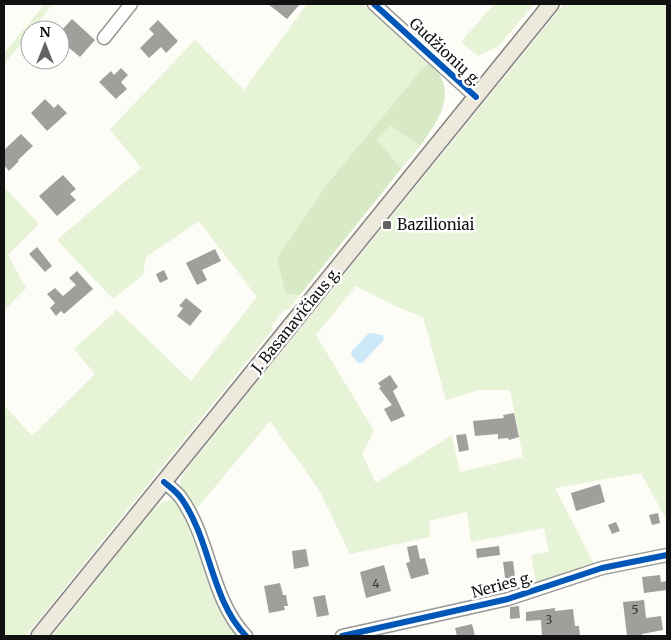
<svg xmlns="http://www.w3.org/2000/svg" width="671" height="640" viewBox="0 0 671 640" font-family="Merriweather,serif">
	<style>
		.green { fill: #e7f3d7; fill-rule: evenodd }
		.forest { fill: #d8eac5 }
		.water { fill: #cde8f7 }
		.building { fill: #a19f9c }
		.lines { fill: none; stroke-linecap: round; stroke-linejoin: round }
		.minor-casing { stroke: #979795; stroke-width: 15 }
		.major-casing { stroke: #858482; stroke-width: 18 }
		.minor { stroke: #fffffe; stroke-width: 12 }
		.major { stroke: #ede9dc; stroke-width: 15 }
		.cycleway-casing { stroke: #fff; stroke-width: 9 }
		.cycleway { stroke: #0057b8; stroke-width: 6 }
		.poi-dot { fill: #646362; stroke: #fff; stroke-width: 2 }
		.labels { text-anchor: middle; stroke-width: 5; stroke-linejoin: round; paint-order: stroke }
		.number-label { font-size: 12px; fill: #353434 }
		.street-label { font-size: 15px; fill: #111; stroke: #fff }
		.poi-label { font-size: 15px; fill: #111; stroke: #fff; text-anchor: start }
	</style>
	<rect width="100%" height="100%" fill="#fdfcf7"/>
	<g class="green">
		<polygon points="45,4 53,4 4,65 4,53"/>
		<polygon points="307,4 363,4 429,63 421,70 328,183 286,294 300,295 288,310 285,309 271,326 273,329 26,636 4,636 4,405 32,436 95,374 74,349 117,310 191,381 257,297 199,221 146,257 143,275 113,299 57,240 141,168 110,129 195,40 244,90"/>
		<polygon points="494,4 534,4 499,46 478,56 461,42"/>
		<path d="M564 4H667V521L641 473 555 488 595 566 537 586 531 555 549 552 544 528 471 542 467 512 429 521 430 537 350 554 319 490 270 421 188 519 214 594 238 636H52L153 509 165 501 173 500 181 491 180 480 190 465ZM356 286 397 307 423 317 446 400 479 390H510L523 457 460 472 452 435 376 483 362 454 374 431 316 335Z"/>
		<polygon points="391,126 420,146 401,169 376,140"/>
		<polygon points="4,187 39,224 8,255 26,288 4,311"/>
	</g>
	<path class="forest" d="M429 63C460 90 440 118 420 146L391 126 377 139 401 169 300 295 286 294 277 258 328 183 421 70Z"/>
	<polygon class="water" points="369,333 383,335 384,340 362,363 358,363 351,355 352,351"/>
	<g class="building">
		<polygon points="268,4 300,4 287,19"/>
		<polygon points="72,19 95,40 80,57 68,47 60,55 60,32"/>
		<polygon points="158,20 178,41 166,53 161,47 149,58 140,48 154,34 149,29"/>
		<polygon points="121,68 128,75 121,82 127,89 116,99 99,82 111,71 114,75"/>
		<polygon points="45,99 54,108 58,104 67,113 47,131 31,113"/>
		<polygon points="21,134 33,146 18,160 19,161 9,171 4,165 4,150"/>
		<polygon points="63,175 76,189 70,194 76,200 57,216 39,196"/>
		<polygon points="37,247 52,266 45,272 29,254"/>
		<polygon points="215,249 221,261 202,270 207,280 197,285 186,263"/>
		<polygon points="164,270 168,279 160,283 156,274"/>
		<polygon points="77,271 93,289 64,314 61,311 56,316 50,308 55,303 47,294 55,288 63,296 76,285 69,278"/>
		<polygon points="186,298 202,311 190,326 177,316 183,308 179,306"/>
		<polygon points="390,375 398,387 393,391 405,416 391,422 384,409 392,405 379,388 381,387 378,383"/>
		<polygon points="514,413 519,437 509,440 508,438 498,439 498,434 475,436 473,421 504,418 503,415"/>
		<polygon points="466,434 469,450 459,452 456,435"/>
		<polygon points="600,484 605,502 576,511 571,493"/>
		<polygon points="658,513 660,523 652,525 649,515"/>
		<polygon points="616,522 620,531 612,534 608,525"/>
		<polygon points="417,545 420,559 425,558 429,574 411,579 406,563 410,562 407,547"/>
		<polygon points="499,546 500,555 477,558 476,549"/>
		<polygon points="306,549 309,566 294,569 292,551"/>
		<polygon points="513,561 516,584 506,585 503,562"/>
		<polygon points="384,565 391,591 366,598 360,572"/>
		<polygon points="660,575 661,582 667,581 667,590 644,593 642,577"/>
		<polygon points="280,583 283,595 286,595 288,606 284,606 285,610 269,613 264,586"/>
		<polygon points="325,595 329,615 317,617 313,597"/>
		<polygon points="644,600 646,618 661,616 663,630 642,634 642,636 627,636 623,602"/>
		<polygon points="519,606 520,618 510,619 510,607"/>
		<polygon points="555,608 555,611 573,609 575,626 579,626 580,636 542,636 541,620 526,621 526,612"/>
		<polygon points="472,624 475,636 457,636 455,628"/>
	</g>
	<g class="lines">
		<g class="minor-casing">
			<g id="minor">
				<polyline points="374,4 476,97"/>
				<polyline points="104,38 131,4"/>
				<path d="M164 482C170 487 177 492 181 498 211 540 210 598 246 636"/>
				<polyline points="342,636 508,599 602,568 667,555"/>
			</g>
		</g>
		<g class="major-casing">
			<polyline id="major" points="39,636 551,4"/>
		</g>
		<use href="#minor" class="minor"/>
		<use href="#major" class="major"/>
		<g class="cycleway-casing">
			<g id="cycleway">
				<polyline points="374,4 476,97"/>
				<path d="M164 482C170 487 177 492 181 498 211 540 210 598 246 636"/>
				<polyline points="342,636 508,599 602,568 667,555"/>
			</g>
		</g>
		<use href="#cycleway" class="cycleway"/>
	</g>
	<rect class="poi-dot" x="382" y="220" width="10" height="10" rx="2.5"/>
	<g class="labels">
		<g class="number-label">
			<text x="376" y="588">4</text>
			<text x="635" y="614">5</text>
			<text x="549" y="624">3</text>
		</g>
		<g class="street-label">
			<text transform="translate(445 52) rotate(43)" y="5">Gudžionių g.</text>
			<text transform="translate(296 320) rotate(-51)" y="5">J. Basanavičiaus g.</text>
			<text transform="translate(502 585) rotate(-15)" y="5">Neries g.</text>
		</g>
		<g class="poi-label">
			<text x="397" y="230">Bazilioniai</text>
		</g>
	</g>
	<rect width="671" height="640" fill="none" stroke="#111111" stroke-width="10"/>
	<g transform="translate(45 45)"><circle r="24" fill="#ffffff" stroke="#a0a0a0"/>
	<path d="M0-4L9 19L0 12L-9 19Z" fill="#646362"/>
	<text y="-8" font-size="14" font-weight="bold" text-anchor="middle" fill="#111111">N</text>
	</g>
</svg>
